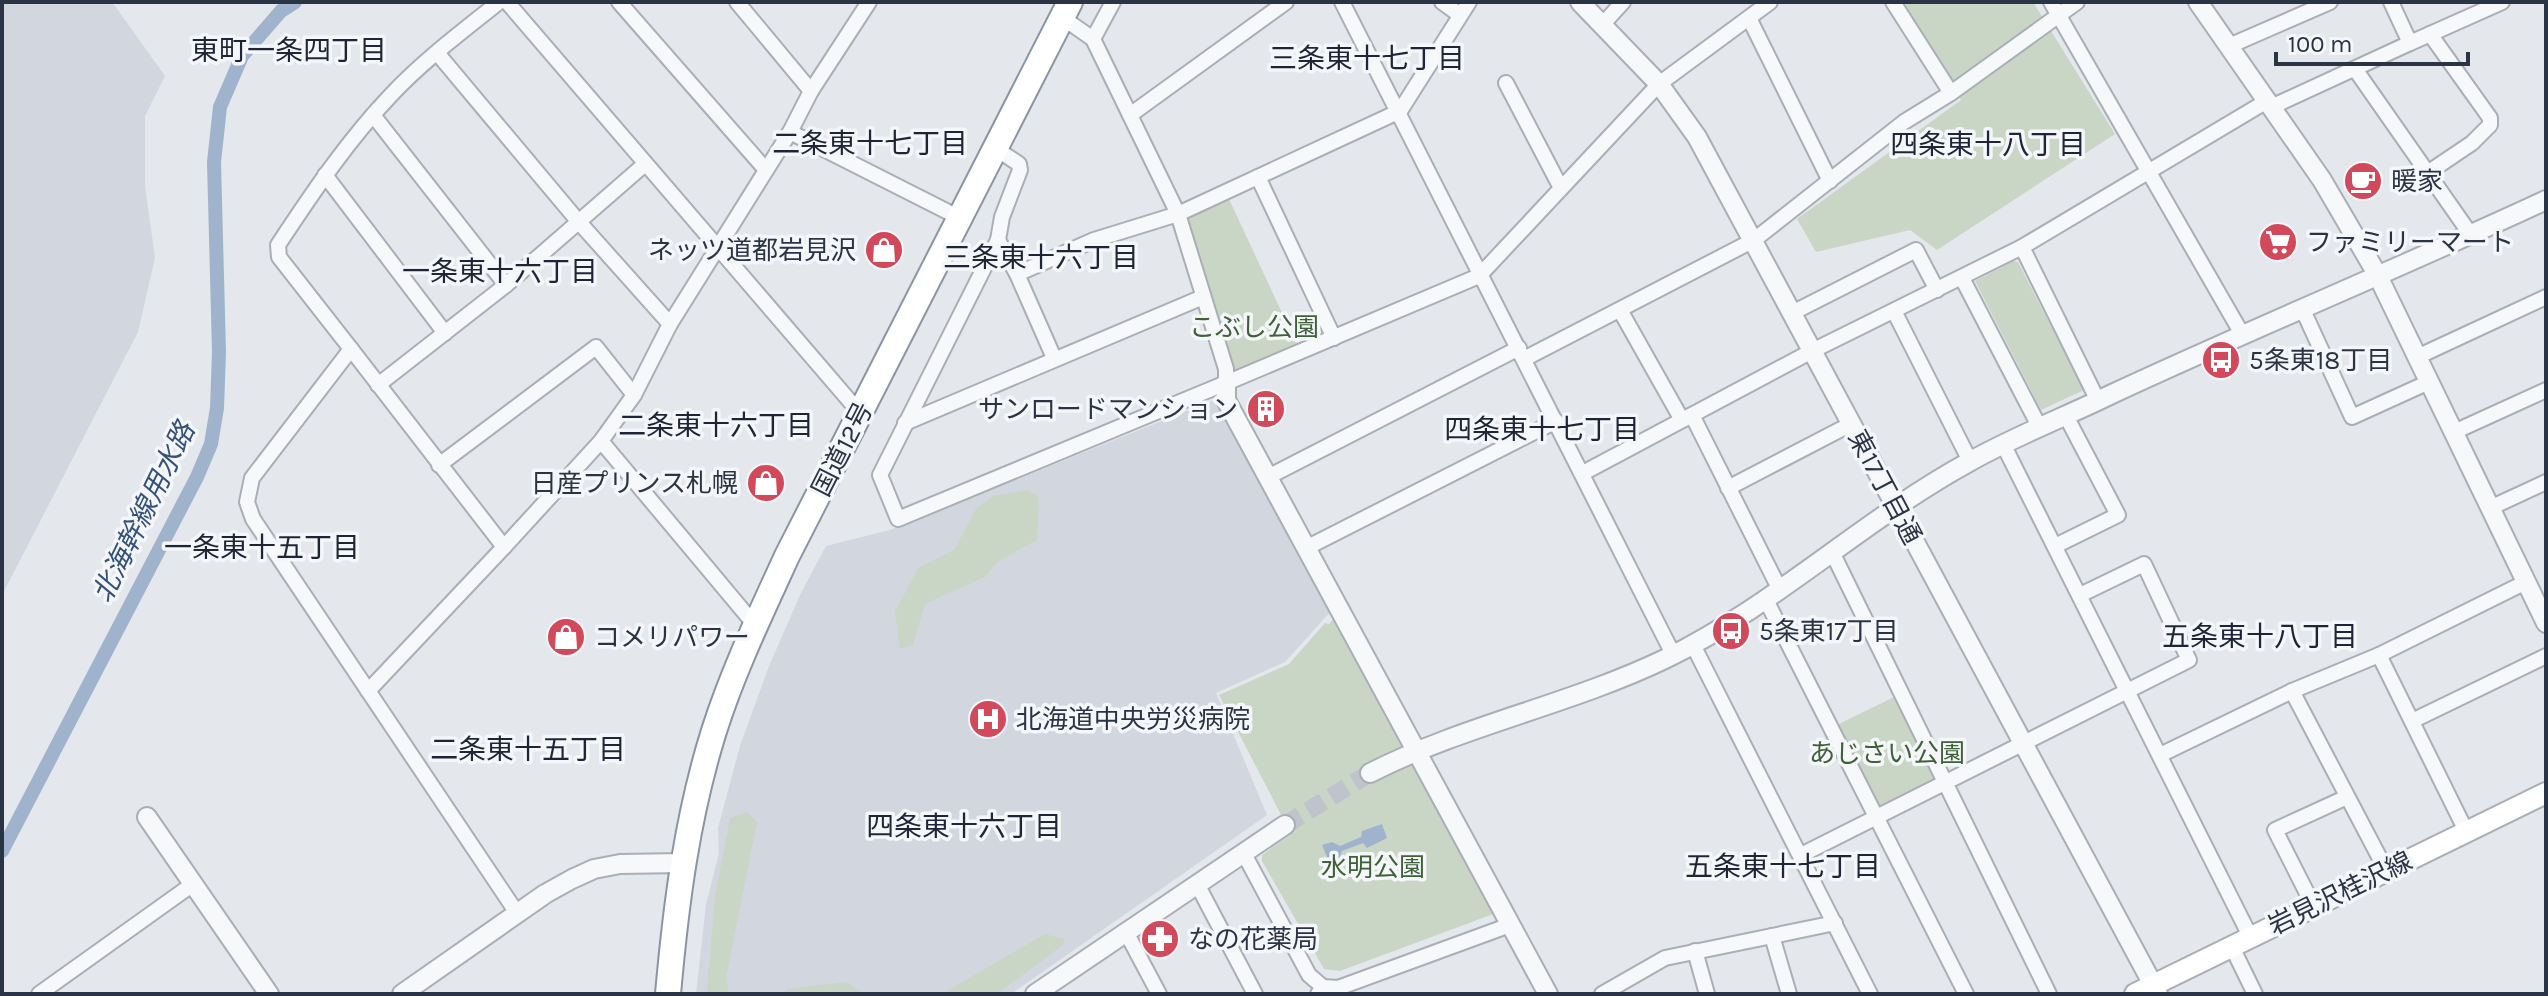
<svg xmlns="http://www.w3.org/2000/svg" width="2548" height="996" viewBox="0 0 2548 996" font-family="Karla,'Noto Sans JP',sans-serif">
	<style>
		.built { fill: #d2d6de }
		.green { fill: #c9d6c5 }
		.water { fill: #9fb4cc }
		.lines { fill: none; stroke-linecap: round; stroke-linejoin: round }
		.canal { stroke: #9fb4cc; stroke-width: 14 }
		.tertiary-tunnel { stroke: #bfc3cb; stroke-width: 18; stroke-dasharray: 18 9; stroke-linecap: butt }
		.minor-casing { stroke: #a9aeb7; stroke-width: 18 }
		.tertiary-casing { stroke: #a9aeb7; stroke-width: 22 }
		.secondary-casing { stroke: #a9aeb7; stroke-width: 24 }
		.trunk-casing { stroke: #8b94a3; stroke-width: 28 }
		.minor { stroke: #f7f8fa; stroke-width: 14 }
		.tertiary { stroke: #f7f8fa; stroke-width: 18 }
		.secondary { stroke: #fff; stroke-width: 20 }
		.trunk { stroke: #fff; stroke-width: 24 }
		.labels { text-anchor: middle; stroke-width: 7; stroke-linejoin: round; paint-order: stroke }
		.poi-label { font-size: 26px; fill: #2b3445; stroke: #f4f6f9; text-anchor: start }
		.park-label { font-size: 26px; fill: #3f6138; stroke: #f4f6f9 }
		.street-label { font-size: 26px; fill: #2b3445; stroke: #f4f6f9 }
		.neighbourhood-label { font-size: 28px; fill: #1d2536; stroke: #f4f6f9 }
		.water-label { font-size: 28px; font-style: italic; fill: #34527a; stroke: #f4f6f9 }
	</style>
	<rect width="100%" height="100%" fill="#e4e7ec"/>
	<g class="built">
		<polygon points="2,2 112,2 165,76 145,116 145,186 155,258 138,332 2,595"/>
		<polygon points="1214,400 1332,610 1285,662 1216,693 1267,815 1011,994 696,994 706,905 719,853 718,828 740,746 769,666 801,593 826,546 890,530"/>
	</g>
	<g class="green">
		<polygon points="1904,2 2033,2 2115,134 1937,250 1910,230 1816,252 1797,219 1961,100"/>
		<polygon points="1229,199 1297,345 1235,372 1187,217"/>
		<polygon points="2013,261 2018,262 2084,390 2041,410 1975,281"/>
		<polygon points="1028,490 1039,497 1037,540 997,562 985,577 925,604 913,645 900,649 895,612 918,568 954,550 976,509 993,496"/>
		<polygon points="1335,617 1496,913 1340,971 1324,969 1262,861 1262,855 1291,834 1219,695 1289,664 1325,623 1329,624"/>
		<polygon points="1896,696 1938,779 1877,810 1835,726"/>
		<polygon points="747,812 757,822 726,978 729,994 707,994 715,896 730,818"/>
		<polygon points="1045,934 1064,939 1063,945 997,994 914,994 945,992"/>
		<polygon points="846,982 865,994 781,994 788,989"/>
	</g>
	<polygon class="water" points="1382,824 1387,838 1367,848 1363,843 1342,851 1339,859 1330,864 1322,845 1332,842 1340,846 1361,837 1362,831"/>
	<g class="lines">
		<polyline class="canal" points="2,851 197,477 211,444 217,408 219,352 214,162 220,107 242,56 281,11 295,2"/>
		<polyline class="tertiary-tunnel" points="1285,825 1370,773"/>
		<g class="minor-casing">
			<g id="minor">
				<polyline points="507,2 860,413"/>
				<polyline points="619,2 766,170"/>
				<polyline points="737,2 811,91"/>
				<polyline points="1342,2 1673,654"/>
				<polyline points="1442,2 1460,15"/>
				<polyline points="1893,2 1951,93 2077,2"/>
				<polyline points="2051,2 2242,334"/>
				<polyline points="2391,2 2410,43 2502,2"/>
				<polyline points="1063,18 1093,39 1178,214 1226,369 1226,383"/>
				<polyline points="1749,18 1830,181"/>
				<polyline points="1602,25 1623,2"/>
				<polyline points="1093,39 1113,2"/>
				<polyline points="2229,46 2330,2"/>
				<polyline points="438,54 578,221 670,324"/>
				<polyline points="2355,69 2471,235"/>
				<polyline points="1506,83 1561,188"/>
				<polyline points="2271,107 2410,43"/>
				<polyline points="373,115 506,285"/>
				<polyline points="1130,115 1286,2"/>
				<polyline points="790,132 960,218"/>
				<polyline points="995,148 1019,164 1020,170 1002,217 998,240 1017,274 1054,358"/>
				<polyline points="2429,172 2472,143 2490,125 2490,118 2430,34"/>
				<polyline points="325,175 445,333"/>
				<polyline points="1258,177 1334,338"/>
				<polyline points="998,240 880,475 898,519 1226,383 1479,276 1659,84 1770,2"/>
				<polyline points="2022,247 2098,401"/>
				<polyline points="1017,274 1094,240 1178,214 1400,111 1469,2"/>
				<polyline points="1962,278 2040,428"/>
				<polyline points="2302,308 2352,417 2429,382"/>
				<polyline points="1620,310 1682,420"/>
				<polyline points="1894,311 1970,461"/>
				<polyline points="1792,313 1916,250 1937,290"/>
				<path d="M351 349 279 257 278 245C313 192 348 140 392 94 424 60 463 31 499 2"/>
				<polyline points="2417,357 2546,297"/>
				<polyline points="1524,359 1754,240 1904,122 1951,93"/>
				<polyline points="378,385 506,285 645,164"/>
				<polyline points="1692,415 1779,588"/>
				<polyline points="905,423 1203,297"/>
				<polyline points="2454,432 2546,390"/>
				<polyline points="601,441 755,625"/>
				<polyline points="2003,444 2251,938"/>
				<polyline points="439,465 596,347 634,395"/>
				<polyline points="1583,473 1812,351 2022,247 2267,101"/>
				<polyline points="1268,477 1519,348"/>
				<polyline points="1728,488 1851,424"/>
				<polyline points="2490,508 2546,482"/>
				<polyline points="2055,546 2118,515 2066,416"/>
				<polyline points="1306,548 1556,421"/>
				<polyline points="1832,552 2049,994"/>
				<polyline points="1765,598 1966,994"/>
				<polyline points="1693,645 1870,994"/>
				<polyline points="2379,655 2466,831"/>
				<polyline points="368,691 504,547"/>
				<polyline points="2292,691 2386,870"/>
				<polyline points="2412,721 2546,656"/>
				<polyline points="2160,755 2292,691 2379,655 2526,582"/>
				<polyline points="1243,852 1309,975 1323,987"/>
				<polyline points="1801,855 2189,660 2144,564 2080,595"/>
				<polyline points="1197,884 1255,994"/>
				<polyline points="2314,907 2275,830 2347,797"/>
				<polyline points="517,913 253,519 247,502 252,478 351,349 504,547 601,441 634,395 670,324 790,132 811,91 869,2"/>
				<polyline points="1126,932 1159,994"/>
				<polyline points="1772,936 1789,994"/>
				<polyline points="2232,947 2255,994"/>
				<polyline points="1695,951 1707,994"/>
				<polyline points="39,994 193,884"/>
				<polyline points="1318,994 1323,987 1338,988 1510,925"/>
				<polyline points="1602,994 1665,958 1835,923"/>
			</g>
		</g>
		<g class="tertiary-casing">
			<g id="tertiary">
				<polyline points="1580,2 1659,84 1697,137 2158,994"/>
				<polyline points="2198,2 2322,180 2377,274 2546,623"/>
				<polyline points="1226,383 1226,400 1548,994"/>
				<path d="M1370 773C1464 725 1569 705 1665 659 1774 606 1863 520 1969 462 2015 436 2065 417 2112 394 2256 327 2402 267 2546 200"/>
				<polyline points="147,817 269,994"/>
				<polyline points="402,994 545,894 572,879 594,869 620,864 682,863"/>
				<polyline points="1035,994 1285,825"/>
			</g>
		</g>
		<g class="secondary-casing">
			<polyline id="secondary" points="2135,994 2546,793"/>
		</g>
		<g class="trunk-casing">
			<path id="trunk" d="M668 994C676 904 687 817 714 731 733 671 761 613 787 556L1070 2"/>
		</g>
		<use href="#minor" class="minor"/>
		<use href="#tertiary" class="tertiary"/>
		<use href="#secondary" class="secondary"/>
		<use href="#trunk" class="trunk"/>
	</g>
	<defs>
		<g id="cafe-disc" transform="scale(2)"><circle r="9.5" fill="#d1495b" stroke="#f4f6f9"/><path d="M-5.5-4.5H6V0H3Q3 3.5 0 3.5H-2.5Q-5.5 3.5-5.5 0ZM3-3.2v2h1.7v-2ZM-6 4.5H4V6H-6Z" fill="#fff"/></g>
		<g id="supermarket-disc" transform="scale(2)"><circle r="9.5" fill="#d1495b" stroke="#f4f6f9"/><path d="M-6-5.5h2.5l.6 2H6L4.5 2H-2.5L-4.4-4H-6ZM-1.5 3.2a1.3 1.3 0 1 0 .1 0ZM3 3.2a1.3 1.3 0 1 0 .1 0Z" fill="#fff"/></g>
		<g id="shop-disc" transform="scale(2)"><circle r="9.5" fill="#d1495b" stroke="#f4f6f9"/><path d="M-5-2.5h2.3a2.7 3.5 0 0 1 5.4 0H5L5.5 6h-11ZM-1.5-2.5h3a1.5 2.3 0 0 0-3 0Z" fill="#fff"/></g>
		<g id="bus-disc" transform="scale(2)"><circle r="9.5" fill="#d1495b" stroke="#f4f6f9"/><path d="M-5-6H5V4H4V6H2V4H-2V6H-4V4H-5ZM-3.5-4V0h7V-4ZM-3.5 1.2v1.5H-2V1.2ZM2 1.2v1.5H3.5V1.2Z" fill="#fff"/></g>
		<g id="building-disc" transform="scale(2)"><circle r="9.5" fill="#d1495b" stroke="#f4f6f9"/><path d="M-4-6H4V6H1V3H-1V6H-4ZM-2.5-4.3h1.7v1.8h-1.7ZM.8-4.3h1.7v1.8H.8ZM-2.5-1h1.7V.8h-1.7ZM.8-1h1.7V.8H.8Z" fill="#fff"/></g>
		<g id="hospital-disc" transform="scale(2)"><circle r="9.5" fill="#d1495b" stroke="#f4f6f9"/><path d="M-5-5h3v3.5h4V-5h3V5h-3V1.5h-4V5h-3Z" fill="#fff"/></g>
		<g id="pharmacy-disc" transform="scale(2)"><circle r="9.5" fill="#d1495b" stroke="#f4f6f9"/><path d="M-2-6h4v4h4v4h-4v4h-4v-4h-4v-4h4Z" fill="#fff"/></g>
	</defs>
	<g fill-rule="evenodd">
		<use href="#cafe-disc" x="2363" y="181"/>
		<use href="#supermarket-disc" x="2278" y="242"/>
		<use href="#shop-disc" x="884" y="250"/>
		<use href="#bus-disc" x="2221" y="360"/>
		<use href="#building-disc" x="1266" y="409"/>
		<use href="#shop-disc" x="766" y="483"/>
		<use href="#bus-disc" x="1731" y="631"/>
		<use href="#shop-disc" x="566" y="637"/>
		<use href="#hospital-disc" x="988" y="719"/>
		<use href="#pharmacy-disc" x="1160" y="939"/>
	</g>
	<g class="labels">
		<g class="poi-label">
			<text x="2391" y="190">暖家</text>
			<text x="2306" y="251">ファミリーマート</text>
			<text x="856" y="259" text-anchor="end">ネッツ道都岩見沢</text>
			<text x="2249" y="369">5条東18丁目</text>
			<text x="1238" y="418" text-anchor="end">サンロードマンション</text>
			<text x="738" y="492" text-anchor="end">日産プリンス札幌</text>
			<text x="1759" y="640">5条東17丁目</text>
			<text x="594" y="646">コメリパワー</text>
			<text x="1016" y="728">北海道中央労災病院</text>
			<text x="1188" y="948">なの花薬局</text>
		</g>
		<g class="park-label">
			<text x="1254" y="336">こぶし公園</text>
			<text x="1887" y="762">あじさい公園</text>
			<text x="1373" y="876">水明公園</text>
		</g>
		<g class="street-label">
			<text transform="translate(842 449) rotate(-63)" y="9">国道12号</text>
			<text transform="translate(1885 487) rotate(62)" y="9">東17丁目通</text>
			<text transform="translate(2340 893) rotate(-26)" y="9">岩見沢桂沢線</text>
		</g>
		<g class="neighbourhood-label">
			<text x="289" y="60">東町一条四丁目</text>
			<text x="1367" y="68">三条東十七丁目</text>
			<text x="870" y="153">二条東十七丁目</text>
			<text x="1988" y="154">四条東十八丁目</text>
			<text x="1041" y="267">三条東十六丁目</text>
			<text x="500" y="281">一条東十六丁目</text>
			<text x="716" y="435">二条東十六丁目</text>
			<text x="1542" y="439">四条東十七丁目</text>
			<text x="262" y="557">一条東十五丁目</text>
			<text x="2260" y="646">五条東十八丁目</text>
			<text x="528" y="759">二条東十五丁目</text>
			<text x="964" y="836">四条東十六丁目</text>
			<text x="1783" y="876">五条東十七丁目</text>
		</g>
		<g class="water-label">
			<text transform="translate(143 512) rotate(-64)" y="10">北海幹線用水路</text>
		</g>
	</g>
	<rect width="2548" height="996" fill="none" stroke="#2b3445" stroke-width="8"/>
	<path d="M2276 52v12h192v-12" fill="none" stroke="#2b3445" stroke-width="4"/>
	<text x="2288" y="52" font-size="24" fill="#2b3445" stroke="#f4f6f9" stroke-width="6" paint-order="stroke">100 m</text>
</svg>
